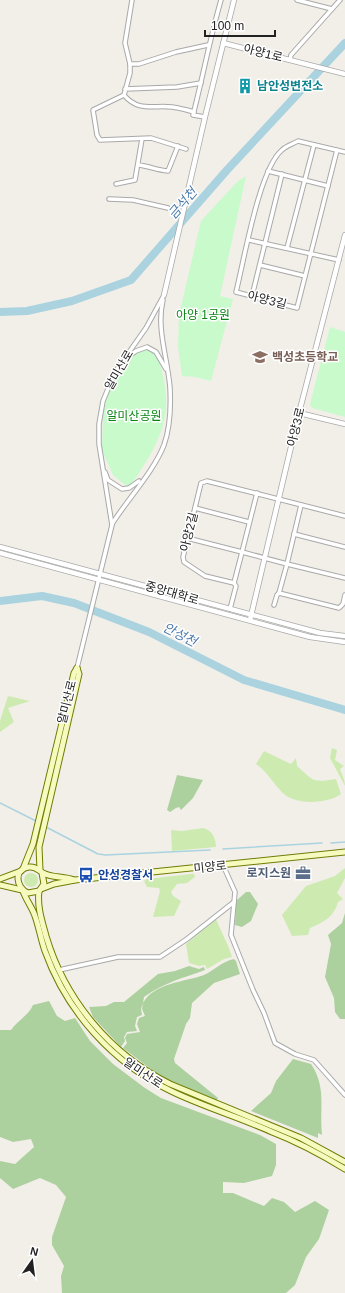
<svg xmlns="http://www.w3.org/2000/svg" width="345" height="1293" viewBox="0 0 345 1293" font-family="Helvetica,'Noto Sans KR',sans-serif">
	<style>
		.grass { fill: #cdebb0 }
		.forest { fill: #add19e }
		.park { fill: #c8facc }
		.lines { fill: none; stroke-linecap: round; stroke-linejoin: round }
		.stream { stroke: #aad3df; stroke-width: 1.5 }
		.river { stroke: #aad3df; stroke-width: 8 }
		.minor-casing { stroke: #a9a9a9; stroke-width: 5.5 }
		.tertiary-casing { stroke: #a9a9a9; stroke-width: 6 }
		.secondary-casing { stroke: #707d05; stroke-width: 7 }
		.minor { stroke: #fff; stroke-width: 3.5 }
		.tertiary { stroke: #fff; stroke-width: 4.5 }
		.secondary { stroke: #f7fabf; stroke-width: 5 }
		.labels { text-anchor: middle; stroke-width: 3; stroke-linejoin: round; paint-order: stroke }
		.street-label { font-size: 12px; fill: #222; stroke: #fff }
		.culture-label { font-size: 12px; font-weight: bold; fill: #0d838f; stroke: #fff; text-anchor: start }
		.park-label { font-size: 12px; fill: #0c8416; stroke: #fff }
		.education-label { font-size: 12px; font-weight: bold; fill: #785e54; stroke: #fff; text-anchor: start }
		.service-label { font-size: 12px; font-weight: bold; fill: #4e5e75; stroke: #fff; text-anchor: end }
		.transit-label { font-size: 12px; font-weight: bold; fill: #164399; stroke: #fff; text-anchor: start }
		.water-label { font-size: 13px; font-style: italic; fill: #4a7aab; stroke: #fff }
	</style>
	<rect width="100%" height="100%" fill="#f2efe9"/>
	<g class="grass">
		<polygon points="8,696 30,701 8,708 14,722 0,732 0,721"/>
		<path d="M332 748 337 750 335 760 344 766 340 769C342 775 345 779 345 786L330 758Z"/>
		<path d="M264 751 291 764 296 758 297 766C314 781 312 783 336 779L341 794C328 804 296 805 284 794 274 785 268 772 256 764Z"/>
		<path d="M203 828C212 830 216 838 216 847L172 851 171 830 182 831Z"/>
		<path d="M345 868V878L337 893 343 899 338 902C334 917 324 922 310 928L308 935 292 936 282 915 306 886 335 876Z"/>
		<circle cx="31" cy="880" r="7"/>
		<polygon points="191,874 194,874 195,877 187,883 177,884 171,892 173,896 181,901 174,916 153,917 160,891 159,888 147,887 144,881 147,879"/>
		<path d="M216 919C221 932 228 943 232 957L224 959 207 969 205 965 199 966 189 963 186 944Z"/>
	</g>
	<g class="forest">
		<polygon points="177,775 203,780 193,798 181,810 179,807 176,808 170,812 167,810"/>
		<polygon points="246,892 250,892 258,904 251,921 242,927 235,925 236,904 237,900"/>
		<polygon points="345,913 345,1019 340,1019 335,1012 334,998 325,977 331,944 328,935 342,923"/>
		<path d="M234 959 236 961 240 974 214 983 192 1003 190 1018 186 1024 174 1059 175 1063 218 1098 216 1101 160 1076 123 1048 127 1043 125 1038 127 1034 140 1032 137 1024 139 1018 145 1016 142 1009 143 1003 141 1009 142 1015 137 1017 135 1026 137 1031 127 1032 124 1037 125 1041 121 1047 93 1017 89 1007 106 1006 114 1002H124L158 974 175 971 189 966 199 969 204 967 205 970C183 978 163 983 144 997L143 1003C154 983 184 982 204 975 215 970 221 962 234 959Z"/>
		<path d="M49 1001 57 1016 65 1021 75 1018 90 1041 113 1064 145 1088 161 1098 260 1135 276 1144V1165L272 1176 244 1183 223 1182V1193H233L264 1206 272 1198 284 1202 295 1212 315 1201 329 1210 319 1239 306 1257 295 1285 286 1293H62L61 1276 64 1266 52 1245V1237L66 1197 56 1185 40 1178 13 1189 0 1178V1161L15 1164 34 1147 31 1139 13 1142 0 1137V1030H11C18 1020 29 1015 33 1005Z"/>
		<path d="M293 1059 311 1064C327 1088 319 1108 322 1135L318 1133V1138L251 1111 271 1093 276 1081Z"/>
	</g>
	<g class="park">
		<polygon points="246,176 220,296 233,299 211,381 195,377 182,376 178,346 179,315 201,221 237,182"/>
		<polygon points="330,327 345,332 345,417 312,408 310,404"/>
		<path d="M146 348 158 355C161 368 165 382 166 395 169 430 148 460 129 488L113 475 102 450 103 415 109 389 130 352Z"/>
	</g>
	<g class="lines">
		<g class="stream">
			<polyline points="0,803 36,821"/>
			<polyline points="46,827 98,854 106,855 210,850"/>
			<polyline points="331,843 345,842"/>
			<polyline points="223,849 322,843"/>
		</g>
		<g class="river">
			<polyline points="0,312 27,311 72,301 131,280 227,170 345,43"/>
			<polyline points="0,601 42,596 74,603 149,632 244,680 345,710"/>
		</g>
		<g class="minor-casing">
			<g id="minor">
				<path d="M132 0 125 43 130 64V73L124 95C138 112 153 105 172 107 179 108 187 110 194 112"/>
				<polyline points="297,0 332,9"/>
				<polyline points="290,60 291,55 340,0"/>
				<polyline points="130,64 139,64 176,52 208,45"/>
				<polyline points="125,89 177,87 201,83"/>
				<polyline points="124,95 93,110 97,135 100,140 151,138 186,149"/>
				<path d="M205 117 193 115C203 76 210 38 221 0"/>
				<path d="M337 150 297 308 236 292C244 261 259 169 282 150 286 146 293 144 298 141L345 152"/>
				<path d="M138 165C149 166 156 170 168 171L178 146"/>
				<polyline points="268,171 328,186"/>
				<polyline points="116,184 135,180 142,139"/>
				<polyline points="109,199 133,200 168,208"/>
				<polyline points="249,240 339,260"/>
				<polyline points="287,248 314,145"/>
				<polyline points="260,265 305,276"/>
				<polyline points="252,296 282,174"/>
				<polyline points="125,359 136,351 147,347 156,352 166,369"/>
				<polyline points="105,472 108,480 122,489 129,488 139,481"/>
				<polyline points="301,505 287,564 345,578"/>
				<polyline points="195,508 249,522"/>
				<polyline points="345,516 207,481 201,483 183,557 184,562 205,576 234,583 242,552 287,564 279,593 339,608 343,604 345,595"/>
				<path d="M112 524C127 500 154 471 164 445 170 428 171 407 170 388 168 359 156 329 163 300"/>
				<polyline points="294,534 345,547"/>
				<polyline points="187,538 242,552 257,493"/>
				<polyline points="274,605 277,595 279,593"/>
				<polyline points="230,609 236,586 234,583"/>
				<polyline points="77,668 112,525 99,444 99,424 103,401 115,372 146,328 164,295"/>
				<polyline points="223,865 235,892 231,935 253,990 264,1013 275,1043 295,1054 314,1060 345,1095"/>
				<polyline points="59,970 118,957 160,957 187,939 234,902"/>
			</g>
		</g>
		<g class="tertiary-casing">
			<g id="tertiary">
				<polyline points="223,43 345,74"/>
				<polyline points="164,295 205,117 234,0"/>
				<polyline points="299,413 345,424"/>
				<polyline points="0,547 320,633 345,636"/>
				<polyline points="0,553 310,637 345,642"/>
				<polyline points="250,620 299,413 345,235"/>
			</g>
		</g>
		<g class="secondary-casing">
			<g id="secondary">
				<polyline points="23,869 33,844 74,673 77,668"/>
				<polyline points="40,870 39,847 79,674 77,668"/>
				<path d="M42 873 44 884 39 891 28 893C16 888 13 869 29 867 36 866 38 870 43 873 52 878 64 876 74 880"/>
				<polyline points="0,879 21,871"/>
				<polyline points="0,885 22,890"/>
				<polyline points="41,889 54,884 75,880 345,852"/>
				<path d="M23 891C26 900 32 907 35 916 39 927 41 940 45 951 67 1012 113 1063 171 1091 204 1107 239 1117 272 1132 298 1142 322 1155 345 1169"/>
				<path d="M39 891C37 907 42 921 46 936 65 1000 110 1054 170 1084L301 1138 345 1162"/>
			</g>
		</g>
		<use href="#minor" class="minor"/>
		<use href="#tertiary" class="tertiary"/>
		<use href="#secondary" class="secondary"/>
	</g>
	<defs>
		<g id="building-bare" transform="scale(1.2)"><path d="M-4-6H4V6H1V3H-1V6H-4ZM-2.5-4.3h1.7v1.8h-1.7ZM.8-4.3h1.7v1.8H.8ZM-2.5-1h1.7V.8h-1.7ZM.8-1h1.7V.8H.8Z" fill="#0f9aa8" stroke="#fff" stroke-width="2.5" paint-order="stroke"/></g>
		<g id="school-bare" transform="scale(1.2)"><path d="M0-5L7-2L0 1L-7-2ZM-4 1L0 2.5L4 1V4Q0 6-4 4Z" fill="#8d6e63" stroke="#fff" stroke-width="2.5" paint-order="stroke"/></g>
		<g id="office-bare" transform="scale(1.2)"><path d="M-6-3h4V-5.5h4V-3h4V5H-6ZM-1-4.5V-3h2v-1.5ZM-6 0V1H6V0Z" fill="#5c6f8a" stroke="#fff" stroke-width="2.5" paint-order="stroke"/></g>
		<g id="bus-bare" transform="scale(1.2)"><path d="M-5-6H5V4H4V6H2V4H-2V6H-4V4H-5ZM-3.5-4V0h7V-4ZM-3.5 1.2v1.5H-2V1.2ZM2 1.2v1.5H3.5V1.2Z" fill="#1a4fb4" stroke="#fff" stroke-width="2.5" paint-order="stroke"/></g>
	</defs>
	<g fill-rule="evenodd">
		<use href="#building-bare" x="245" y="86"/>
		<use href="#school-bare" x="260" y="357"/>
		<use href="#office-bare" x="303" y="873"/>
		<use href="#bus-bare" x="86" y="875"/>
	</g>
	<g class="labels">
		<g class="street-label">
			<text transform="translate(263 53) rotate(14)" y="4">아양1로</text>
			<text transform="translate(267 300) rotate(14)" y="4">아양3길</text>
			<text transform="translate(119 370) rotate(-60)" y="4">알미산로</text>
			<text transform="translate(296 427) rotate(-76)" y="4">아양3로</text>
			<text transform="translate(189 532) rotate(-76)" y="4">아양2길</text>
			<text transform="translate(172 593) rotate(16)" y="4">중앙대학로</text>
			<text transform="translate(67 702) rotate(-76)" y="4">알미산로</text>
			<text transform="translate(210 867) rotate(-6)" y="4">미양로</text>
			<text transform="translate(143 1073) rotate(34)" y="4">알미산로</text>
		</g>
		<g class="culture-label">
			<text x="257" y="90">남안성변전소</text>
		</g>
		<g class="park-label">
			<text x="203" y="319">아양 1공원</text>
			<text x="134" y="420">알미산공원</text>
		</g>
		<g class="education-label">
			<text x="272" y="361">백성초등학교</text>
		</g>
		<g class="service-label">
			<text x="291" y="877">로지스원</text>
		</g>
		<g class="transit-label">
			<text x="98" y="879">안성경찰서</text>
		</g>
		<g class="water-label">
			<text transform="translate(182 203) rotate(-49)" y="5">금석천</text>
			<text transform="translate(180 634) rotate(27)" y="5">안성천</text>
		</g>
	</g>
	<g transform="translate(32 1261) rotate(14)" stroke="#ffffff" stroke-width="3" paint-order="stroke">
	<path d="M0-3L7 15L0 10L-7 15Z" fill="#222222"/>
	<text y="-6" font-size="11" font-weight="bold" text-anchor="middle" fill="#222222">N</text>
	</g>
	<path d="M205 30v6h70v-6" fill="none" stroke="#222222" stroke-width="2"/>
	<text x="211" y="30" font-size="12" fill="#222222" stroke="#ffffff" stroke-width="3" paint-order="stroke">100 m</text>
</svg>
